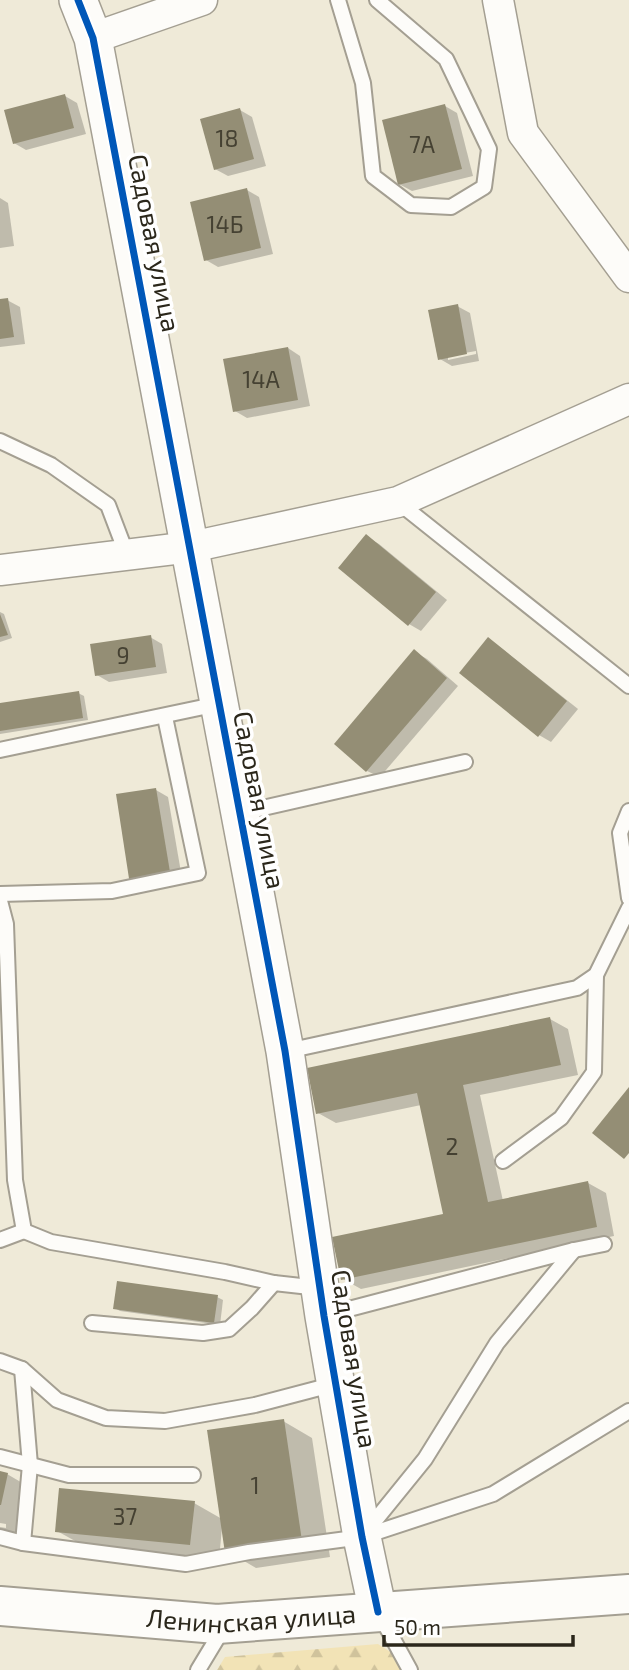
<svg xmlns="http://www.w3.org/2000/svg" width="629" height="1670" viewBox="0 0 629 1670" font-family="'Exo 2',sans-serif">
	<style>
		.forest { fill: url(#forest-firs) }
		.shadow { fill: #0003; fill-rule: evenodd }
		.building { fill: #948e75 }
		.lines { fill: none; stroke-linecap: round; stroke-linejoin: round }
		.service-casing { stroke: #a49f92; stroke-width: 18 }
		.minor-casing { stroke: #a49f92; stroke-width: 33 }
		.tertiary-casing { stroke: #a49f92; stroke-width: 40 }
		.primary-casing { stroke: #a49f92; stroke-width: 42 }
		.service { stroke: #fdfcf9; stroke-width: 14 }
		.minor { stroke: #fdfcf9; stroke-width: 30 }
		.tertiary { stroke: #fdfcf9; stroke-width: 37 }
		.primary { stroke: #fdfcf9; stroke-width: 38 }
		.cycleway-casing { stroke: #fff; stroke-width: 11 }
		.cycleway { stroke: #0057b8; stroke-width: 7 }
		.labels { text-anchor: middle; stroke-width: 7; stroke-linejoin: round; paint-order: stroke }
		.number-label { font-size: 23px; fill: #454132 }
		.street-label { font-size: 26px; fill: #2b271b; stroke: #fff }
	</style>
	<defs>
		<pattern id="forest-firs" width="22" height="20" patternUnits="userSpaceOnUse" patternTransform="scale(1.75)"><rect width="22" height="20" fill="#f2e3b6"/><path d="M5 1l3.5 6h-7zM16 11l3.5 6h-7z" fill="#d0c39c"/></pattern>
	</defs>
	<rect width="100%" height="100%" fill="#efead8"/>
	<polygon class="forest" points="378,1644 419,1670 217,1670 225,1657"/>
	<g class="shadow">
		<polygon points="65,96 77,103 86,134 26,150 14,143"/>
		<polygon points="445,106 457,113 473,176 412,191 399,184"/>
		<polygon points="240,110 252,117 266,166 228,176 215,169"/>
		<polygon points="247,190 259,197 273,254 218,267 206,260"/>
		<polygon points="0,198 8,203 14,246 0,248"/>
		<polygon points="7,300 20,307 25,344 0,347 0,301"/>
		<path d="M457 306 470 313 479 361 452 366 440 359ZM476 351V354L448 360V356Z"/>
		<polygon points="288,348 300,356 310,406 247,418 235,411"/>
		<polygon points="367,537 379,544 447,600 421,631 409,624"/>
		<polygon points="0,612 4,614 12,638 0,642"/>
		<polygon points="150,637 162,644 167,673 109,682 97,675"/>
		<polygon points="488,640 500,647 578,709 551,742 539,735"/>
		<polygon points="415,652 427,659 458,686 380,777 367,771 336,744"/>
		<polygon points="78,693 84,696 88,720 0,734 0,705"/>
		<polygon points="156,790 168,797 183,884 144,891"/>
		<polygon points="550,1019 568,1029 578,1075 480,1095 503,1201 588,1183 606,1193 614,1236 361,1289 343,1279 445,1215 421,1105 336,1123 318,1113"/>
		<polygon points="217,1297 223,1300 220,1325 120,1311 115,1308"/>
		<polygon points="283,1421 312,1438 330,1557 256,1568 227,1551 222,1527 219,1560 86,1547 57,1531 194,1503 222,1519"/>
		<polygon points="0,1473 7,1474 36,1491 26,1539 0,1534 0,1527 6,1528 6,1524 0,1523"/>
	</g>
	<g class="building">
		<polygon points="65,94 74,128 13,144 4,110"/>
		<polygon points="445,104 462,169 398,185 382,120"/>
		<polygon points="240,108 254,159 214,170 200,119"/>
		<polygon points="247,188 261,248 204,261 190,202"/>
		<polygon points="8,298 14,337 0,339 0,299"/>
		<polygon points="458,304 467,354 438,360 428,310"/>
		<polygon points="288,347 298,400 233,412 223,359"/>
		<polygon points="366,534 436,592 408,626 338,568"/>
		<polygon points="0,614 8,635 0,637"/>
		<polygon points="151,635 156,667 95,676 90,644"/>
		<polygon points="488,637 567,701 538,737 459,673"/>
		<polygon points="414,649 447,678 366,772 334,744"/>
		<polygon points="79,691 83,718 0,731 0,703"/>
		<polygon points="156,788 171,878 130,885 116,794"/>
		<polygon points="550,1017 561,1065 463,1085 488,1202 588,1181 597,1227 341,1280 332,1237 443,1214 417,1093 316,1114 307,1068"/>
		<polygon points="629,1087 629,1153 624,1159 592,1133"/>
		<polygon points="117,1281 218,1295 214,1323 113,1309"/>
		<polygon points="284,1419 302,1541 225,1553 207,1430"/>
		<polygon points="0,1471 8,1473 1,1505 0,1505"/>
		<polygon points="59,1488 195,1501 190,1545 55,1532"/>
	</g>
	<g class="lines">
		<g class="service-casing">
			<g id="service">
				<polyline points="338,0 363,83 373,176 411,205 451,207 484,187 489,149 446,59 377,0"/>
				<polyline points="0,441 51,465 108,505 127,555"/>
				<polyline points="398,502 629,686"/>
				<polyline points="0,750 218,704"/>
				<polyline points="629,811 620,833 629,898"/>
				<polyline points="241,813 465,762"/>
				<polyline points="0,894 112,891 198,873 165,717"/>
				<polyline points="0,901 6,924 15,1180 24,1231 51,1242 225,1272 274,1283 319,1288"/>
				<polyline points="287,1051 577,988 596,975 629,908"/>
				<polyline points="503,1161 561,1118 594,1072 596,975"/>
				<polyline points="0,1240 24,1231"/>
				<polyline points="326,1315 574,1250 604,1244"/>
				<polyline points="92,1323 203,1333 229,1329 252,1308 274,1283"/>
				<polyline points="0,1361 22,1369 57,1400 106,1418 165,1421 255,1405 335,1384"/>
				<polyline points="22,1369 30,1465 23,1543"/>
				<polyline points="0,1457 69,1475 193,1475"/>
				<polyline points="365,1533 425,1459 497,1343 574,1250"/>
				<polyline points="0,1537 23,1543 186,1564 249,1552 362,1537 493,1494 629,1411"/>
				<polyline points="381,1617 410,1670"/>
				<polyline points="198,1670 224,1627"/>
			</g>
		</g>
		<g class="minor-casing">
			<g id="minor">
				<polyline points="498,0 523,133 629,277"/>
				<polyline points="93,38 202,0"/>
				<polyline points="0,570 191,547 398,502 629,399"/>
			</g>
		</g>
		<g class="tertiary-casing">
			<polyline id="tertiary" points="78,0 93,38 285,1051 324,1316 362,1537 378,1612"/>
		</g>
		<g class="primary-casing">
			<g id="primary">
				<path id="s1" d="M0 1606 217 1624 629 1594"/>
			</g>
		</g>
		<use href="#service" class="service"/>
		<use href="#minor" class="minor"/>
		<use href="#tertiary" class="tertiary"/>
		<use href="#primary" class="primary"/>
		<g class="cycleway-casing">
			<polyline id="cycleway" points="78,0 93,38 285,1051 324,1316 362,1537 378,1612"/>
		</g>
		<use href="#cycleway" class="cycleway"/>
	</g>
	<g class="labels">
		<g class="number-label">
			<text x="227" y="147">18</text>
			<text x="422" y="153">7А</text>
			<text x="225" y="233">14Б</text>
			<text x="261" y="388">14А</text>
			<text x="123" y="664">9</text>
			<text x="452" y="1155">2</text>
			<text x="255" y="1494">1</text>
			<text x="125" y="1525">37</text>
		</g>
		<g class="street-label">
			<text transform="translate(154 243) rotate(79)" y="9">Садовая улица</text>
			<text transform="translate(259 800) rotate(79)" y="9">Садовая улица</text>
			<text transform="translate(354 1359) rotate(81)" y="9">Садовая улица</text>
			<text dy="9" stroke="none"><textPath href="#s1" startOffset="252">Ленинская улица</textPath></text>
		</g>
	</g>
	<path d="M384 1635v10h189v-10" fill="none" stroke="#2b271b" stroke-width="3.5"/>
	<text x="394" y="1635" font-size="21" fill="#2b271b" stroke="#ffffff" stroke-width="5" paint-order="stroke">50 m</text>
</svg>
